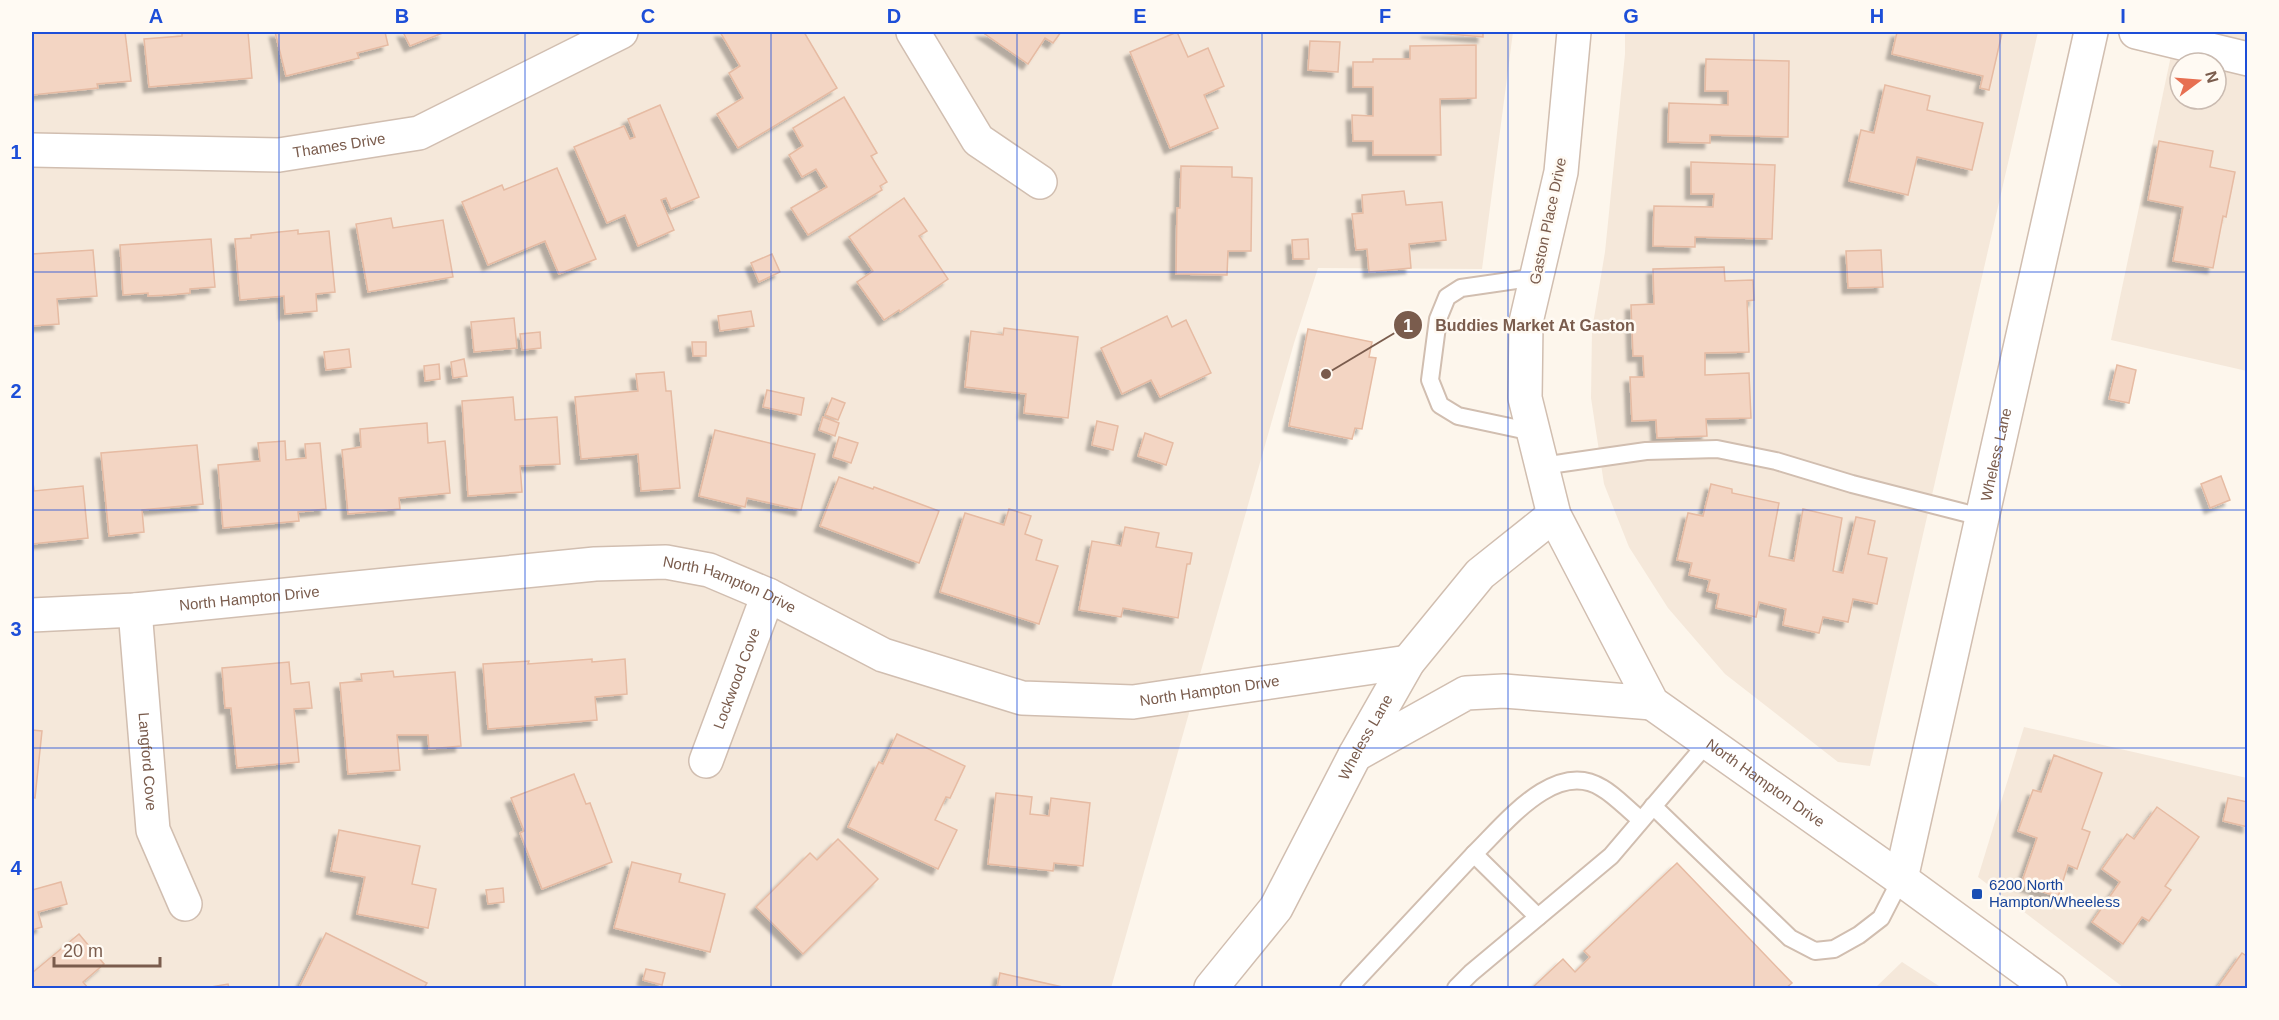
<svg xmlns="http://www.w3.org/2000/svg" width="2279" height="1020" viewBox="0 0 2279 1020" font-family="Arial,sans-serif">
	<style>
		.residential { fill: #f5e8da; fill-rule: evenodd }
		.building { fill: #f3d5c3; stroke: #e6bba3; stroke-width: 1.5; filter: url(#shadow) }
		.lines { fill: none; stroke-linecap: round; stroke-linejoin: round }
		.service-casing { stroke: #d1beb0; stroke-width: 20 }
		.minor-casing { stroke: #d1beb0; stroke-width: 36 }
		.tertiary-casing { stroke: #d1beb0; stroke-width: 36 }
		.service { stroke: #fff; stroke-width: 16 }
		.minor { stroke: #fff; stroke-width: 33 }
		.tertiary { stroke: #fff; stroke-width: 33 }
		.grid { fill: none; stroke: #1d4ed8; stroke-width: 1.5; stroke-opacity: 0.55 }
		.transit-dot { fill: #1a4fb4; stroke: #fffaf3; stroke-width: 2 }
		.labels { text-anchor: middle; stroke-width: 5; stroke-linejoin: round; paint-order: stroke }
		.street-label { font-size: 15px; fill: #7a5c4d; stroke: #fffaf3 }
		.transit-label { font-size: 15px; fill: #164399; stroke: #fffaf3; text-anchor: start }
		.leader { fill: none; stroke: #7a5c4d; stroke-width: 2 }
		.callout-dot { fill: #7a5c4d; stroke: #fffaf3; stroke-width: 2 }
		.mark-label { font-size: 18px; text-anchor: middle; font-weight: bold; fill: #fff }
		.callout-label { font-size: 16px; text-anchor: middle; font-weight: bold; fill: #7a5c4d; stroke: #fffaf3; stroke-width: 5; stroke-linejoin: round; paint-order: stroke }
		.neatline { fill: none; stroke: #1d4ed8; stroke-width: 2 }
		.grid-label { font-size: 20px; text-anchor: middle; font-weight: bold; fill: #1d4ed8 }
	</style>
	<defs>
		<filter id="shadow"><feDropShadow dx="-5.5" dy="5.5" stdDeviation="1.5" flood-color="#0004"/></filter>
	</defs>
	<rect width="100%" height="100%" fill="#fdf6ec"/>
	<g class="residential">
		<polygon points="32,32 1513,32 1482,269 1318,268 1294,343 1111,988 32,988"/>
		<polygon points="1625,32 2038,32 1870,766 1838,762 1725,674 1668,608 1629,547 1604,484 1591,398 1592,330 1605,252 1625,54"/>
		<path d="M2176 32H2247V371L2111 340ZM2180 63H2216V99H2180Z"/>
		<polygon points="2024,727 2247,778 2247,988 2124,988 1978,877"/>
		<polygon points="1902,962 1942,988 1875,988"/>
	</g>
	<g class="building">
		<polygon points="32,32 125,32 131,81 97,84 98,88 32,95"/>
		<polygon points="182,32 248,32 252,78 149,87 144,39 182,36"/>
		<polygon points="275,32 385,32 388,45 357,53 359,58 286,76"/>
		<polygon points="403,32 445,32 410,46"/>
		<polygon points="720,32 804,32 837,88 738,148 717,114 743,98 729,73 740,66"/>
		<polygon points="982,32 1061,32 1053,43 1045,38 1028,64"/>
		<polygon points="1177,32 1188,57 1208,48 1224,86 1204,95 1218,128 1170,148 1130,52"/>
		<polygon points="1426,32 1483,32 1483,37"/>
		<polygon points="1897,32 2002,33 1989,90 1980,88 1983,76 1892,54"/>
		<polygon points="1310,41 1340,42 1338,72 1308,70"/>
		<polygon points="1476,45 1476,98 1440,99 1441,155 1373,155 1373,141 1353,141 1352,115 1373,116 1373,87 1353,87 1353,62 1373,62 1373,59 1410,59 1410,46"/>
		<polygon points="1706,59 1789,61 1788,137 1710,135 1710,143 1668,142 1669,103 1728,105 1728,91 1705,91"/>
		<polygon points="1885,85 1930,96 1927,110 1983,123 1972,170 1917,157 1908,195 1849,181 1861,130 1874,133"/>
		<polygon points="844,97 877,153 871,156 887,182 880,186 882,190 808,235 791,208 827,187 816,169 802,177 789,155 803,146 793,128"/>
		<polygon points="660,105 699,197 671,209 666,198 661,200 674,230 638,246 625,215 607,223 574,147 624,126 630,139 635,137 628,119"/>
		<polygon points="2159,141 2213,151 2210,167 2235,172 2226,217 2223,216 2213,268 2173,261 2183,207 2148,200"/>
		<polygon points="1691,162 1775,165 1772,239 1695,237 1695,247 1653,246 1654,206 1713,207 1714,194 1691,194"/>
		<polygon points="1181,166 1232,167 1232,177 1252,178 1251,251 1228,251 1227,275 1176,274 1177,208 1180,208"/>
		<polygon points="557,168 596,259 559,274 545,241 488,265 462,202 502,185 504,190"/>
		<polygon points="1404,191 1406,205 1442,202 1446,240 1409,244 1411,268 1369,272 1367,249 1356,250 1352,214 1363,213 1362,195"/>
		<polygon points="904,198 927,231 919,236 948,279 900,312 899,310 884,320 857,282 873,271 849,237"/>
		<polygon points="391,218 393,228 443,220 453,277 368,292 356,224"/>
		<polygon points="298,230 298,234 329,231 335,292 316,294 317,311 285,314 284,296 240,300 235,239 251,238 251,235"/>
		<polygon points="211,239 215,287 190,289 190,293 169,295 148,296 148,293 123,295 120,245"/>
		<polygon points="1308,239 1309,259 1293,259 1292,240"/>
		<polygon points="93,250 97,296 57,299 59,324 32,326 32,254"/>
		<polygon points="1881,250 1883,287 1848,288 1846,251"/>
		<polygon points="772,254 780,272 759,282 751,263"/>
		<polygon points="1724,267 1725,281 1753,280 1754,300 1747,301 1749,352 1705,353 1705,375 1749,373 1751,418 1706,419 1707,436 1657,438 1656,420 1632,421 1630,377 1644,377 1643,356 1633,356 1631,305 1654,304 1653,269"/>
		<polygon points="751,311 754,326 720,331 718,316"/>
		<polygon points="1167,316 1172,327 1186,320 1211,373 1160,397 1151,380 1122,394 1101,348"/>
		<polygon points="514,318 517,348 474,352 471,322"/>
		<polygon points="1004,328 1078,337 1068,418 1024,413 1026,394 965,387 971,331 1003,335"/>
		<polygon points="1308,329 1372,342 1369,357 1376,358 1362,429 1355,428 1352,439 1289,426"/>
		<polygon points="540,332 541,348 522,350 520,334"/>
		<polygon points="692,342 706,342 706,356 693,356"/>
		<polygon points="349,349 351,367 326,370 324,352"/>
		<polygon points="464,359 467,376 453,378 451,362"/>
		<polygon points="439,364 440,379 425,381 424,366"/>
		<polygon points="2117,365 2136,370 2129,403 2109,399"/>
		<polygon points="664,372 666,391 671,391 680,488 641,491 638,454 581,459 575,397 638,391 636,374"/>
		<polygon points="767,390 804,398 801,415 763,407"/>
		<polygon points="513,397 515,420 557,417 560,464 520,466 522,492 468,496 462,401"/>
		<polygon points="832,398 845,403 838,420 825,415"/>
		<polygon points="823,417 839,423 835,436 819,430"/>
		<polygon points="1097,421 1118,426 1113,450 1092,445"/>
		<polygon points="427,423 428,443 445,441 450,493 399,498 400,509 348,514 342,450 361,447 360,429"/>
		<polygon points="715,430 815,454 801,510 747,498 745,507 699,496"/>
		<polygon points="1145,433 1173,443 1166,465 1138,456"/>
		<polygon points="839,437 858,443 851,463 833,457"/>
		<polygon points="285,441 286,460 306,458 305,444 320,443 326,509 298,512 299,521 223,528 218,465 260,461 258,443"/>
		<polygon points="197,445 203,504 142,510 144,532 109,536 101,453"/>
		<polygon points="2221,476 2230,500 2210,508 2201,484"/>
		<polygon points="839,477 873,489 874,487 939,511 919,563 820,526"/>
		<polygon points="33,482 34,491 83,486 88,538 32,544 32,483"/>
		<polygon points="1711,484 1732,489 1732,493 1779,503 1769,556 1794,561 1803,509 1842,518 1833,571 1843,573 1856,517 1875,521 1868,554 1887,558 1877,604 1853,599 1848,622 1823,617 1819,633 1783,625 1786,609 1759,602 1756,617 1716,608 1719,594 1707,591 1710,580 1689,575 1692,563 1677,560 1688,513 1703,516"/>
		<polygon points="1009,509 1031,516 1025,534 1042,540 1036,560 1058,566 1039,624 940,592 965,513 1004,525"/>
		<polygon points="1125,527 1159,533 1156,547 1192,553 1190,564 1187,564 1178,618 1123,608 1121,617 1079,610 1092,541 1121,546"/>
		<polygon points="592,659 592,662 625,659 627,694 595,697 597,720 488,729 483,664 529,661 528,664"/>
		<polygon points="289,662 291,684 309,682 312,708 294,709 299,762 237,768 231,708 225,708 222,668"/>
		<polygon points="393,671 394,677 455,672 461,746 429,749 428,735 397,735 400,770 348,774 340,683 362,681 361,674"/>
		<polygon points="32,730 42,731 35,798 32,797"/>
		<polygon points="897,734 965,766 950,798 946,797 935,820 957,830 938,869 848,827 879,762 883,764"/>
		<polygon points="2054,755 2102,773 2082,829 2090,832 2077,869 2068,865 2058,897 2021,884 2037,838 2018,831 2033,790 2041,792"/>
		<polygon points="574,774 586,804 590,803 612,862 542,889 520,833 524,831 511,798"/>
		<polygon points="996,793 1032,797 1030,814 1049,816 1051,798 1090,803 1083,866 1054,863 1053,871 988,864"/>
		<polygon points="2228,798 2248,802 2248,827 2223,821"/>
		<polygon points="2157,807 2199,837 2165,886 2171,890 2149,921 2142,917 2123,944 2092,922 2120,882 2102,869 2127,834 2134,839"/>
		<polygon points="339,830 420,846 412,884 436,889 428,928 357,914 365,877 331,871"/>
		<polygon points="838,839 878,879 803,954 756,907 810,853 817,860"/>
		<polygon points="632,862 681,874 679,882 725,894 710,952 614,928"/>
		<polygon points="1677,863 1792,983 1786,988 1532,988 1563,959 1575,972 1590,957 1584,951"/>
		<polygon points="61,882 67,904 38,912 42,927 32,930 32,890"/>
		<polygon points="503,888 504,902 488,904 486,890"/>
		<polygon points="326,933 427,983 424,988 299,988"/>
		<polygon points="79,934 104,964 83,982 88,988 32,988 32,973"/>
		<polygon points="2242,953 2248,957 2248,988 2217,988"/>
		<polygon points="646,969 665,973 662,985 643,980"/>
		<polygon points="1000,973 1067,988 997,988"/>
		<polygon points="228,984 229,988 205,988"/>
	</g>
	<g class="lines">
		<g class="service-casing">
			<g id="service">
				<polyline points="1533,432 1458,416 1440,405 1430,380 1438,319 1447,297 1461,288 1537,277"/>
				<polyline points="1542,466 1646,451 1717,449 1776,461 1852,484 1981,517"/>
				<polyline points="1653,806 1790,938 1815,951 1834,949 1859,935 1881,918 1901,879"/>
				<path d="M1474 854C1504 825 1555 758 1602 788 1616 796 1628 810 1641 820"/>
				<polyline points="1349,988 1474,854 1538,917"/>
				<polyline points="1456,988 1471,973 1611,856 1708,742"/>
			</g>
		</g>
		<g class="minor-casing">
			<g id="minor">
				<polyline points="913,32 978,140 1040,182"/>
				<polyline points="2136,32 2248,59"/>
				<path id="s1" d="M32 150 279 155 419 133 621 32"/>
				<path id="s2" d="M135 610 153 830 185 904"/>
				<path id="s3" d="M32 615 135 610 595 564 666 562 709 570 768 595 883 655 1022 698 1133 702 1408 662"/>
				<path id="s4" d="M706 761 768 595"/>
				<path id="s5" d="M1901 879 2091 32"/>
			</g>
		</g>
		<g class="tertiary-casing">
			<g id="tertiary">
				<path id="s6" d="M1574 32 1561 172 1526 322 1525 398 1554 515 1652 703 1901 879 2050 988"/>
				<polyline points="1355,755 1466,693 1504,691 1652,703"/>
				<path id="s7" d="M1211 988 1276 908 1355 755 1408 662 1480 574 1554 515"/>
			</g>
		</g>
		<use href="#service" class="service"/>
		<use href="#minor" class="minor"/>
		<use href="#tertiary" class="tertiary"/>
	</g>
	<path class="grid" d="M279 32V988M525 32V988M771 32V988M1017 32V988M1262 32V988M1508 32V988M1754 32V988M2000 32V988M32 272H2248M32 510H2248M32 748H2248"/>
	<rect class="transit-dot" x="1971" y="888" width="12" height="12" rx="3"/>
	<g class="labels">
		<g class="street-label">
			<text dy="5" stroke="none"><textPath href="#s1" startOffset="308">Thames Drive</textPath></text>
			<text transform="translate(1548 221) rotate(-78)" y="5">Gaston Place Drive</text>
			<text dy="5" stroke="none"><textPath href="#s5" startOffset="435">Wheless Lane</textPath></text>
			<text dy="5" stroke="none"><textPath href="#s3" startOffset="704">North Hampton Drive</textPath></text>
			<text dy="5" stroke="none"><textPath href="#s3" startOffset="218">North Hampton Drive</textPath></text>
			<text dy="5" stroke="none"><textPath href="#s4" startOffset="88">Lockwood Cove</textPath></text>
			<text dy="5" stroke="none"><textPath href="#s3" startOffset="1208">North Hampton Drive</textPath></text>
			<text dy="5" stroke="none"><textPath href="#s7" startOffset="296">Wheless Lane</textPath></text>
			<text dy="5" stroke="none"><textPath href="#s2" startOffset="152">Langford Cove</textPath></text>
			<text dy="5" stroke="none"><textPath href="#s6" startOffset="842">North Hampton Drive</textPath></text>
		</g>
		<g class="transit-label">
			<text x="1989" y="890">6200 North<tspan x="1989" dy="17">Hampton/Wheeless</tspan></text>
		</g>
	</g>
	<path class="leader" d="M1326 374L1408 325"/>
	<g class="callout-dot">
		<circle cx="1326" cy="374" r="6"/>
		<circle cx="1408" cy="325" r="15"/>
	</g>
	<g class="mark-label">
		<text x="1408" y="332">1</text>
	</g>
	<g class="callout-label">
		<text x="1535" y="331">Buddies Market At Gaston</text>
	</g>
	<rect width="2279" height="1020" fill="none" stroke="#fffaf3" stroke-width="66"/>
	<g transform="translate(2198 81) rotate(74)"><circle r="28" fill="#fffaf3" stroke="#cabbb1" stroke-width="1.5"/>
	<path d="M0-4.5L10 22L0 15L-10 22Z" fill="#e76f51"/>
	<text y="-9" font-size="16" font-weight="bold" text-anchor="middle" fill="#7a5c4d">N</text>
	</g>
	<path d="M54 957v9h106v-9" fill="none" stroke="#7a5c4d" stroke-width="3"/>
	<text x="63" y="957" font-size="18" fill="#7a5c4d" stroke="#fffaf3" stroke-width="4.5" paint-order="stroke">20 m</text>
	<rect x="33" y="33" width="2213" height="954" class="neatline"/>
	<g class="grid-label">
		<text x="156" y="23">A</text>
		<text x="402" y="23">B</text>
		<text x="648" y="23">C</text>
		<text x="894" y="23">D</text>
		<text x="1140" y="23">E</text>
		<text x="1385" y="23">F</text>
		<text x="1631" y="23">G</text>
		<text x="1877" y="23">H</text>
		<text x="2123" y="23">I</text>
		<text x="16" y="159">1</text>
		<text x="16" y="398">2</text>
		<text x="16" y="636">3</text>
		<text x="16" y="875">4</text>
	</g>
</svg>
